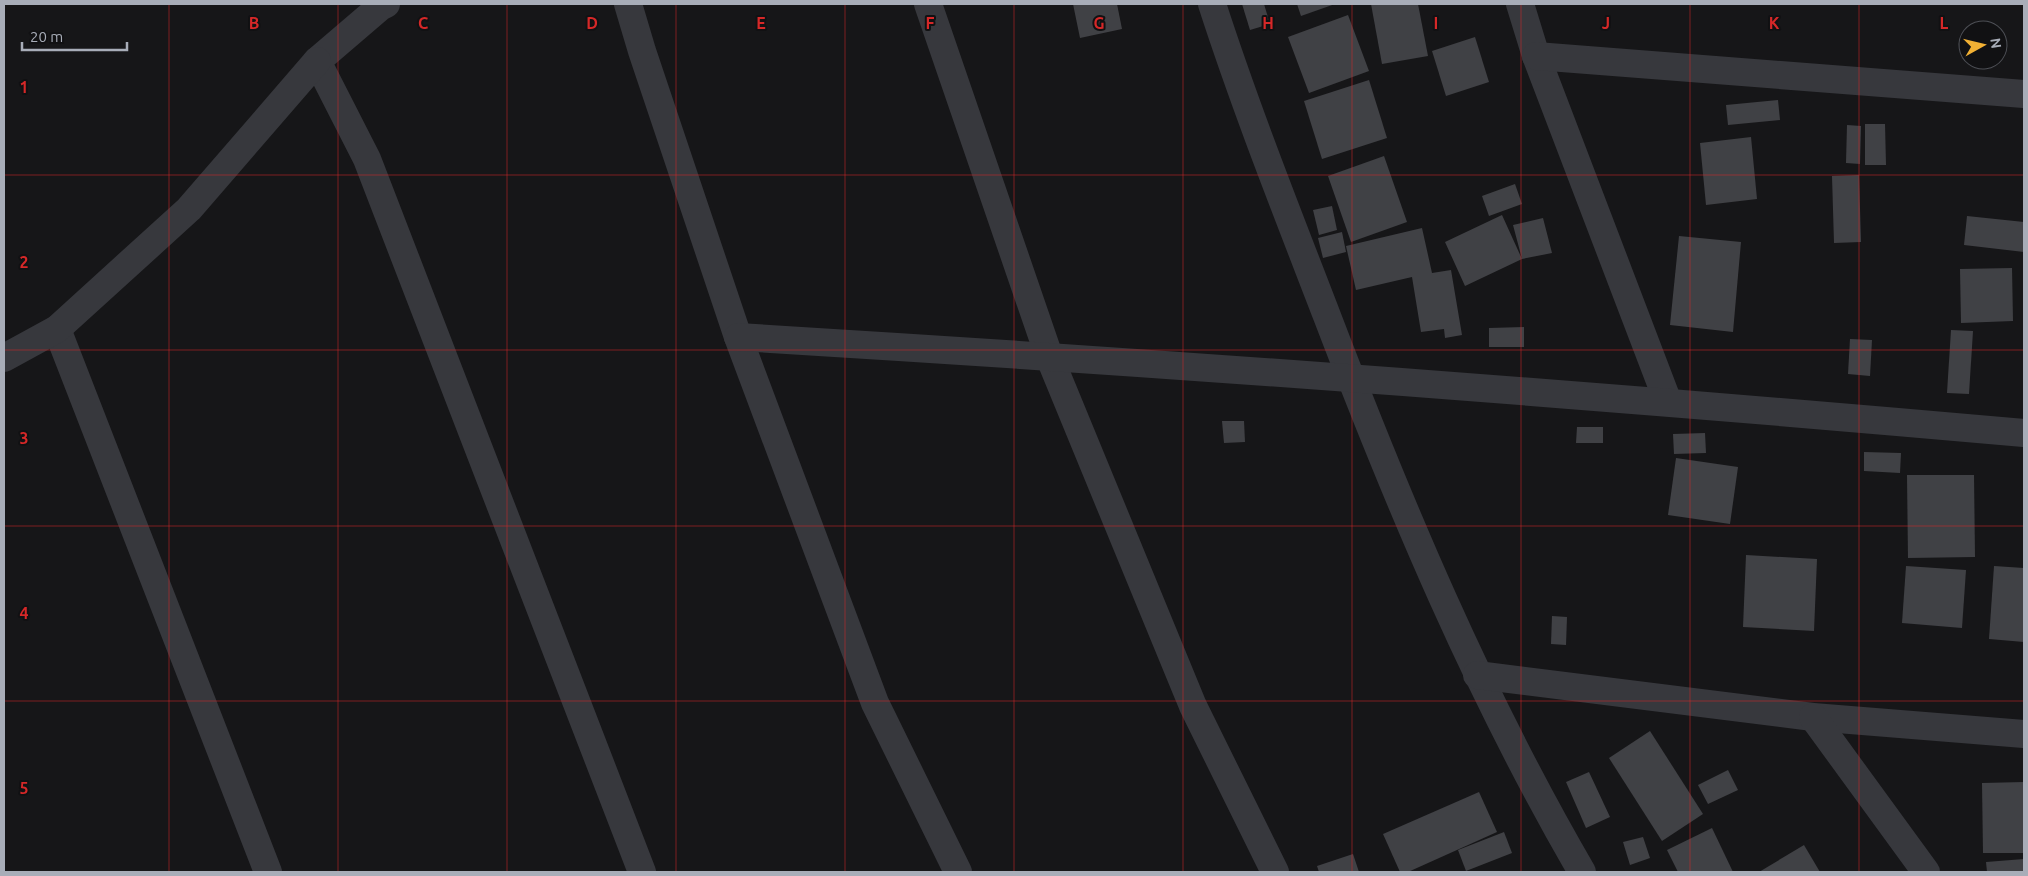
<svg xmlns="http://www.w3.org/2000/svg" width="2028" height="876" viewBox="0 0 2028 876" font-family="Ubuntu,sans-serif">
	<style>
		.building { fill: #404145 }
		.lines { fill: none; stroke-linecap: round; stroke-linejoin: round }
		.street { stroke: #37383d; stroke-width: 28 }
		.grid { fill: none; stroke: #d62828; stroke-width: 1; stroke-opacity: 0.55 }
		.grid-label { font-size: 16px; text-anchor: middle; font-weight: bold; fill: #d62828; stroke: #111113; stroke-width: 4; stroke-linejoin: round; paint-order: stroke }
	</style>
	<rect width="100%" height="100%" fill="#161618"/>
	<g class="building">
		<polygon points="1073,4 1117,4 1122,29 1080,38"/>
		<polygon points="1242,4 1264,4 1270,24 1250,30"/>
		<polygon points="1297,4 1335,4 1301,16"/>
		<polygon points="1371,4 1418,4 1428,56 1382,64"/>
		<polygon points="1348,15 1369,71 1309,93 1288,37"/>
		<polygon points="1475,37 1489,82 1446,96 1432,51"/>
		<polygon points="1369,80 1387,138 1322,159 1304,101"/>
		<polygon points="1778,100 1780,120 1728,125 1726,105"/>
		<polygon points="1865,124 1885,124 1886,165 1865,165"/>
		<polygon points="1847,125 1861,126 1860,164 1846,163"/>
		<polygon points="1751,137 1757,199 1706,205 1700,143"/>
		<polygon points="1384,156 1407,222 1351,242 1328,176"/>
		<polygon points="1859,175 1861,242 1834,243 1832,176"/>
		<polygon points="1515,184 1522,204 1489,216 1482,196"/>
		<polygon points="1332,206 1337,230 1319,235 1313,210"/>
		<polygon points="1502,215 1522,259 1513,225 1543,218 1552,253 1522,259 1465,286 1445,242"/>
		<polygon points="1967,216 2024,222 2024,252 1964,245"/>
		<polygon points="1422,228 1432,273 1451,270 1462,335 1445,338 1444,329 1421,332 1412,277 1356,290 1346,246"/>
		<polygon points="1342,232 1346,252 1323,258 1318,238"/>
		<polygon points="1679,236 1741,242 1733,332 1670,325"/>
		<polygon points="2012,268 2013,321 1961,323 1960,269"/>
		<polygon points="1524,327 1524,347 1489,347 1489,328"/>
		<polygon points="1951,330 1973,331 1969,394 1947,393"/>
		<polygon points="1850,339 1872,340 1870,376 1848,374"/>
		<polygon points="1222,421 1244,421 1245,442 1224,443"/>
		<polygon points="1577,427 1603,427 1603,443 1576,443"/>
		<polygon points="1705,433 1706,453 1674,454 1673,434"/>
		<polygon points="1864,452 1901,453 1900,473 1864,471"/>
		<polygon points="1676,458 1738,467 1730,524 1668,515"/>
		<polygon points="1907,475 1974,475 1975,557 1908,558"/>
		<polygon points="1746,555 1817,559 1814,631 1743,627"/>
		<polygon points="1906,566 1966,570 1962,628 1902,623"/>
		<polygon points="1994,566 2024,568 2024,642 1989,639"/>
		<polygon points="1552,616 1567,617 1566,645 1551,644"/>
		<polygon points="1650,731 1703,814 1662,841 1609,758"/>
		<polygon points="1728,770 1738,790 1708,804 1698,785"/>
		<polygon points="1589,772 1610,817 1586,828 1566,782"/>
		<polygon points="2024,782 2024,853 1983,853 1982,783"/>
		<polygon points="1479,792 1497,832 1408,872 1400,872 1383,834"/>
		<polygon points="1712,828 1733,872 1678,872 1667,850"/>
		<polygon points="1504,832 1512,853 1466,871 1458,850"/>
		<polygon points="1643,837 1650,858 1630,865 1623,842"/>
		<polygon points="1804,845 1820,872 1759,872"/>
		<polygon points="1353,854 1359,872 1319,872 1317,866"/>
		<polygon points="2024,859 2024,872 1987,872 1986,862"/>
	</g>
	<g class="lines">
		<g class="street">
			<polyline points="386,4 380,7 317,61 367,159 642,872"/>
			<polyline points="628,4 642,51 738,337 875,703 958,872"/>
			<polyline points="928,4 1049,356 1193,706 1275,872"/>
			<path d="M1212 4C1246 109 1287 212 1327 316 1400 507 1479 695 1582 872"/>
			<polyline points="1520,4 1536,56 1668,402"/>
			<polyline points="1536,56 2024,94"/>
			<polyline points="57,329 268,872"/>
			<path d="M738 337C1167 363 1596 395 2024 433"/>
			<polyline points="4,358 57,329 189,209 317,61"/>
			<polyline points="1477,675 1813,717 2024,734"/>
			<polyline points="1813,717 1926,872"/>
		</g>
	</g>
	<path class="grid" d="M169 4V872M338 4V872M507 4V872M676 4V872M845 4V872M1014 4V872M1183 4V872M1352 4V872M1521 4V872M1690 4V872M1859 4V872M4 175H2024M4 350H2024M4 526H2024M4 701H2024"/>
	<g class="grid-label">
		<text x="254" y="29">B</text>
		<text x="423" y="29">C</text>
		<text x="592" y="29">D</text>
		<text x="761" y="29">E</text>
		<text x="930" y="29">F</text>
		<text x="1099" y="29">G</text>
		<text x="1268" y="29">H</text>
		<text x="1436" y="29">I</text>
		<text x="1606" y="29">J</text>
		<text x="1774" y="29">K</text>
		<text x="1944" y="29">L</text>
		<text x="24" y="93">1</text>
		<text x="24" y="268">2</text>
		<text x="24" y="444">3</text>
		<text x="24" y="619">4</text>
		<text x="24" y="794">5</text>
	</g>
	<rect width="2028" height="876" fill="none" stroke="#a8adb8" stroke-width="10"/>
	<g transform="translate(1983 45) rotate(82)"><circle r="24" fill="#111113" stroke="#4d4f55"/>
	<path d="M0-4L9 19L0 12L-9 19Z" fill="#f2b134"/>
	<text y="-8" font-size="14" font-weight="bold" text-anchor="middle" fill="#a8adb8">N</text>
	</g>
	<path d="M22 42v8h105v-8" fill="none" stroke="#a8adb8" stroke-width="2.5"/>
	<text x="30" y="42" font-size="15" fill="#a8adb8" stroke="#111113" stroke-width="4" paint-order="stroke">20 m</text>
</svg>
